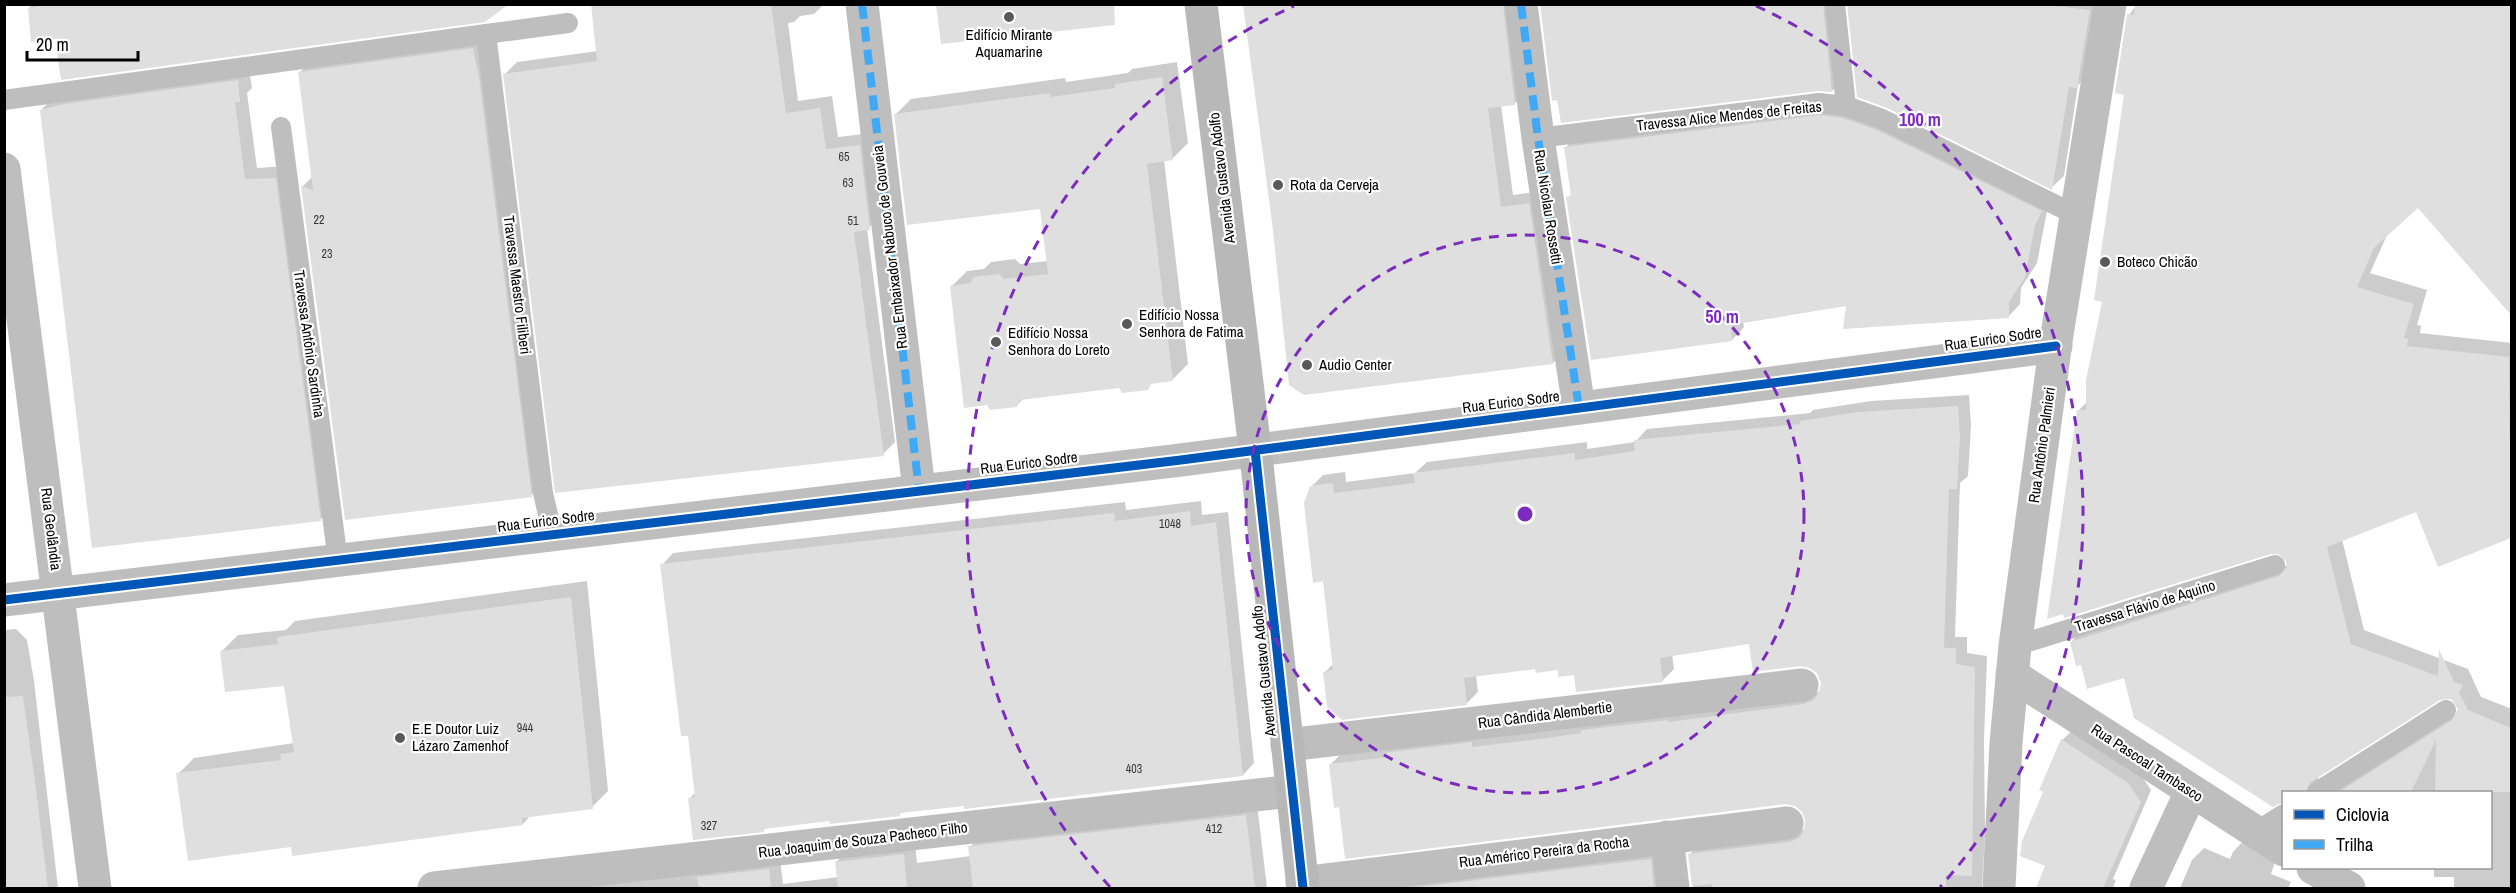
<svg xmlns="http://www.w3.org/2000/svg" width="2516" height="893" viewBox="0 0 2516 893" font-family="'Archivo Narrow',sans-serif">
	<style>
		.shadow { fill: #0003; fill-rule: evenodd }
		.building { fill: #dfdfdf }
		.lines { fill: none; stroke-linecap: round; stroke-linejoin: round }
		.service { stroke: #bebebe; stroke-width: 20 }
		.minor { stroke: #bebebe; stroke-width: 33 }
		.tertiary { stroke: #bebebe; stroke-width: 33 }
		.secondary { stroke: #b8b8b8; stroke-width: 33 }
		.quiet { stroke: #3fa9f5; stroke-width: 8; stroke-dasharray: 15 8; stroke-linecap: butt }
		.cycleway-casing { stroke: #fff; stroke-width: 13 }
		.cycleway { stroke: #0057b8; stroke-width: 9 }
		.ring { fill: none; stroke: #7b2cbf; stroke-width: 3; stroke-dasharray: 10 8 }
		.poi-dot { fill: #595959; stroke: #fff; stroke-width: 2 }
		.labels { text-anchor: middle; stroke-width: 4.5; stroke-linejoin: round; paint-order: stroke }
		.number-label { font-size: 12px; fill: #383838 }
		.poi-label { font-size: 15px; fill: #000; stroke: #fff; text-anchor: start }
		.street-label { font-size: 15px; fill: #000; stroke: #fff }
		.centre { fill: #7b2cbf; stroke: #fff; stroke-width: 3 }
		.ring-label { font-size: 18px; text-anchor: middle; font-weight: bold; fill: #7b2cbf; stroke: #fff; stroke-width: 4.5; stroke-linejoin: round; paint-order: stroke }
	</style>
	<rect width="100%" height="100%" fill="#fff"/>
	<g class="shadow">
		<polygon points="33,4 507,4 56,37 29,8"/>
		<polygon points="592,4 824,4 814,14 800,16 794,22 788,23 798,101 832,96 838,137 872,133 881,216 867,229 895,442 883,454 505,74 517,62 598,51"/>
		<polygon points="1245,4 1516,4 1527,91 1514,104 1501,105 1513,195 1541,191 1565,351 1553,363 1266,166"/>
		<polygon points="1541,4 1836,4 1844,79 1832,91 1817,90"/>
		<polygon points="1849,4 2101,4 2089,74 2078,85 2064,176 2051,188"/>
		<path d="M2137 4H2512V312L2418 206 2387 235 2370 273 2427 290 2417 325 2421 326 2420 333 2512 343V536L2510 537 2417 510 2342 539 2364 630 2468 669 2481 697 2512 709V888H2454V877H2434V868H2490V792H2284L2283 801 2125 676 2082 663 2071 642 2085 628 2288 565 2284 555 2271 552 2078 411 2088 401 2104 301 2126 93 2129 15ZM2439 698H2453L2460 710 2458 713 2339 789 2321 785 2318 777Z"/>
		<polygon points="485,37 543,484 531,495 302,187 312,177 300,72 311,61"/>
		<polygon points="1177,62 1188,143 1172,159 1164,160 1188,364 1173,379 1153,382 1147,388 1120,386 1024,398 1016,406 951,287 967,271 984,269 991,262 1015,259 1020,264 1048,261 1041,207 895,115 911,99 1065,78 1066,82 1128,73 1132,69"/>
		<polygon points="249,69 252,88 247,93 257,168 287,166 332,508 320,520 41,110 53,98"/>
		<polygon points="1832,103 2047,211 2037,263 2021,288 2020,304 2008,317 1848,304 1743,321 1744,327 1732,340 1568,198 1572,193 1566,147 1578,135"/>
		<polygon points="1969,395 1971,425 1968,476 1960,483 1955,637 1967,637 1967,653 1987,656 1984,739 1985,835 1982,888 1693,888 1689,855 1701,843 1806,829 1807,821 1803,810 1794,804 1785,803 1340,805 1331,764 1343,752 1817,692 1821,691 1822,683 1818,672 1809,666 1751,643 1672,654 1674,669 1662,681 1575,673 1559,668 1537,668 1476,675 1478,692 1466,704 1325,672 1334,663 1311,487 1323,475 1345,472 1346,482 1415,473 1427,462 1587,442 1587,449 1635,442 1647,429 1810,413 1813,410 1871,401"/>
		<polygon points="1201,501 1202,515 1228,512 1254,763 1243,775 903,811 899,815 831,820 767,827 764,830 690,798 696,792 689,734 662,565 673,553 1125,502 1126,510"/>
		<polygon points="587,581 608,791 592,807 531,815 523,824 292,845 178,774 194,758 294,743 285,684 222,651 238,635 286,630 295,621"/>
		<polygon points="16,629 27,640 34,681 58,888 4,888 4,630"/>
		<polygon points="2074,729 2139,772 2151,790 2113,879 2116,880 2113,888 2037,888 2047,866 2045,791 2062,740"/>
		<polygon points="1257,804 1267,888 570,888 780,858 783,884 838,877 836,862 848,851 915,843 917,863 971,856 970,847 981,835"/>
		<polygon points="2244,840 2275,862 2271,874 2291,882 2288,888 2180,888 2192,860 2204,848 2230,859 2233,852"/>
		<polygon points="1662,848 1671,888 1353,888"/>
	</g>
	<g class="building">
		<polygon points="50,4 509,4 485,22 61,80 55,39 31,42 28,8"/>
		<polygon points="591,4 771,4 786,113 820,108 826,149 860,145 870,230 854,232 884,456 555,493 503,74 597,61"/>
		<polygon points="936,4 1114,4 1115,25 941,44"/>
		<polygon points="1243,4 1503,4 1515,105 1488,108 1501,207 1529,203 1553,364 1304,395 1289,385 1273,230"/>
		<polygon points="1540,4 1823,4 1832,92 1818,91 1561,123 1557,100 1552,101"/>
		<polygon points="1847,4 2038,4 2090,10 2077,88 2069,87 2052,190 1887,108 1857,97"/>
		<polygon points="2135,4 2511,4 2511,315 2418,208 2374,248 2357,287 2414,304 2404,338 2408,339 2407,346 2509,357 2511,538 2438,567 2416,512 2327,547 2351,644 2438,676 2439,649 2454,682 2463,685 2459,693 2468,710 2511,728 2511,792 2435,792 2436,740 2411,792 2339,792 2452,720 2458,709 2451,699 2440,700 2311,782 2305,792 2283,792 2283,802 2273,807 2134,718 2124,678 2087,689 2081,665 2076,666 2070,642 2279,576 2287,567 2286,561 2278,554 2271,554 2064,618 2063,614 2047,619 2077,410 2086,410 2086,380 2102,302 2094,300 2124,95 2115,93 2127,14 2134,15"/>
		<polygon points="473,48 479,77 532,497 345,520 301,186 313,190 298,72"/>
		<polygon points="1162,77 1173,160 1147,164 1173,381 1151,384 1148,390 1122,393 1119,388 1020,400 1017,407 990,410 987,405 964,408 950,286 971,283 973,277 999,274 1004,279 1048,274 1040,209 907,225 894,114 1050,93 1050,97 1115,88 1115,84"/>
		<polygon points="238,80 240,102 235,102 245,179 276,178 321,521 92,548 40,110 64,104"/>
		<polygon points="1819,115 1843,118 1877,130 2042,211 2035,225 2025,277 2009,302 2009,318 1843,329 1846,306 1731,325 1732,341 1591,360 1566,197 1571,196 1564,147"/>
		<polygon points="1958,406 1960,438 1957,489 1949,489 1944,648 1956,648 1956,664 1975,667 1972,876 1946,875 1946,888 1712,888 1712,884 1692,886 1688,854 1789,842 1799,838 1804,830 1805,820 1802,812 1795,806 1785,804 1345,859 1339,807 1334,808 1329,764 1388,757 1383,753 1472,742 1472,747 1539,739 1581,733 1581,730 1668,720 1668,722 1804,704 1814,700 1819,692 1821,683 1817,673 1809,668 1800,666 1753,672 1749,644 1660,658 1663,682 1576,692 1574,675 1558,677 1558,670 1536,673 1535,669 1464,678 1467,705 1342,720 1327,707 1323,672 1333,670 1323,581 1313,583 1304,503 1310,486 1333,483 1334,493 1415,483 1413,473 1575,453 1575,460 1635,451 1634,440 1800,424 1800,421 1858,412"/>
		<polygon points="1190,511 1191,526 1216,522 1243,776 964,809 964,806 900,813 900,816 830,824 829,821 796,825 764,829 764,832 693,840 688,798 695,797 688,736 681,736 660,564 1114,513 1115,521"/>
		<polygon points="571,597 593,809 522,818 523,825 292,856 291,847 188,861 176,773 281,760 280,754 294,752 284,686 225,692 220,651 278,644 277,637"/>
		<polygon points="23,696 35,782 48,888 4,888 4,697"/>
		<polygon points="2061,739 2128,783 2141,802 2103,888 2036,888 2045,866 2020,856 2022,841 2043,792 2039,790"/>
		<polygon points="1246,815 1255,888 973,888 968,846"/>
		<polygon points="904,854 907,888 838,888 835,862"/>
		<polygon points="1651,859 1654,888 1410,888"/>
		<polygon points="769,869 771,888 699,888 697,877"/>
	</g>
	<g class="lines">
		<g class="service">
			<polyline points="1835,4 1846,106"/>
			<polyline points="486,34 568,23"/>
			<polyline points="4,100 486,34 543,493 553,536"/>
			<polyline points="281,127 338,561"/>
			<polyline points="1538,138 1819,103 1846,106 1882,119 2076,215"/>
			<polyline points="2015,646 2275,565"/>
			<polyline points="2317,792 2446,710"/>
			<polyline points="2254,833 2284,814"/>
		</g>
		<g class="minor">
			<polyline points="862,4 919,490"/>
			<polyline points="1521,4 1538,138 1579,408"/>
			<polyline points="2012,675 2284,850"/>
			<polyline points="1287,745 1802,685"/>
			<polyline points="1667,837 1673,888"/>
			<polyline points="2313,868 2349,888"/>
			<polyline points="1302,883 1787,823"/>
			<polyline points="434,888 1292,791"/>
			<polyline points="2146,888 2191,792"/>
		</g>
		<g class="tertiary">
			<polyline points="4,169 95,888"/>
			<polyline points="4,600 1181,460 2056,346"/>
			<polyline points="1999,888 2006,743 2015,646 2056,341 2110,4"/>
		</g>
		<polyline class="secondary" points="1201,4 1258,474 1303,888"/>
		<g class="quiet">
			<polyline points="862,4 919,490"/>
			<polyline points="1521,4 1538,138 1579,408"/>
		</g>
		<g class="cycleway-casing">
			<g id="cycleway">
				<polyline points="1255,450 1303,888"/>
				<polyline points="4,600 1181,460 2056,346"/>
			</g>
		</g>
		<use href="#cycleway" class="cycleway"/>
	</g>
	<g class="ring">
		<circle cx="1525" cy="514" r="279"/>
		<path d="M1110 887A558 558 0 0 1 1294 6M1756 6A558 558 0 0 1 1940 887"/>
	</g>
	<g class="poi-dot">
		<circle cx="1009" cy="17" r="6"/>
		<circle cx="1278" cy="185" r="6"/>
		<circle cx="2105" cy="262" r="6"/>
		<circle cx="1127" cy="324" r="6"/>
		<circle cx="996" cy="342" r="6"/>
		<circle cx="1307" cy="365" r="6"/>
		<circle cx="400" cy="738" r="6"/>
	</g>
	<g class="labels">
		<g class="number-label">
			<text x="844" y="161">65</text>
			<text x="848" y="187">63</text>
			<text x="319" y="224">22</text>
			<text x="853" y="225">51</text>
			<text x="327" y="258">23</text>
			<text x="1170" y="528">1048</text>
			<text x="525" y="732">944</text>
			<text x="1134" y="773">403</text>
			<text x="709" y="830">327</text>
			<text x="1214" y="833">412</text>
		</g>
		<g class="poi-label">
			<text x="1009" y="40" text-anchor="middle">Edifício Mirante<tspan x="1009" dy="17">Aquamarine</tspan></text>
			<text x="1290" y="190">Rota da Cerveja</text>
			<text x="2117" y="267">Boteco Chicão</text>
			<text x="1139" y="320">Edifício Nossa<tspan x="1139" dy="17">Senhora de Fatima</tspan></text>
			<text x="1008" y="338">Edifício Nossa<tspan x="1008" dy="17">Senhora do Loreto</tspan></text>
			<text x="1319" y="370">Audio Center</text>
			<text x="412" y="734">E.E Doutor Luiz<tspan x="412" dy="17">Lázaro Zamenhof</tspan></text>
		</g>
		<g class="street-label">
			<text transform="translate(1729 116) rotate(-6)" y="5">Travessa Alice Mendes de Freitas</text>
			<text transform="translate(1222 178) rotate(-97)" y="5">Avenida Gustavo Adolfo</text>
			<text transform="translate(1548 207) rotate(81)" y="5">Rua Nicolau Rossetti</text>
			<text transform="translate(890 247) rotate(-97)" y="5">Rua Embaixador Nabuco de Gouveia</text>
			<text transform="translate(517 285) rotate(83)" y="5">Travessa Maestro Filiberi</text>
			<text transform="translate(1993 339) rotate(-8)" y="5">Rua Eurico Sodre</text>
			<text transform="translate(309 344) rotate(82)" y="5">Travessa Antônio Sardinha</text>
			<text transform="translate(1511 402) rotate(-7)" y="5">Rua Eurico Sodre</text>
			<text transform="translate(2042 445) rotate(-82)" y="5">Rua Antônio Palmieri</text>
			<text transform="translate(1029 463) rotate(-7)" y="5">Rua Eurico Sodre</text>
			<text transform="translate(546 521) rotate(-7)" y="5">Rua Eurico Sodre</text>
			<text transform="translate(51 529) rotate(83)" y="5">Rua Geolândia</text>
			<text transform="translate(2145 606) rotate(-17)" y="5">Travessa Flávio de Aquino</text>
			<text transform="translate(1264 671) rotate(-96)" y="5">Avenida Gustavo Adolfo</text>
			<text transform="translate(1545 715) rotate(-7)" y="5">Rua Cândida Alembertie</text>
			<text transform="translate(2147 763) rotate(33)" y="5">Rua Pascoal Tambasco</text>
			<text transform="translate(863 840) rotate(-7)" y="5">Rua Joaquim de Souza Pacheco Filho</text>
			<text transform="translate(1544 852) rotate(-7)" y="5">Rua Américo Pereira da Rocha</text>
		</g>
	</g>
	<circle cx="1525" cy="514" r="9" class="centre"/>
	<g class="ring-label">
		<text x="1920" y="126">100 m</text>
		<text x="1722" y="323">50 m</text>
	</g>
	<rect width="2516" height="893" fill="none" stroke="#000000" stroke-width="12"/>
	<rect x="2282" y="791" width="210" height="78" fill="#ffffff" stroke="#999999" stroke-width="1.5"/>
	<rect x="2294" y="810" width="30" height="9" fill="#0057b8" stroke="#999999" stroke-width="1.5"/>
	<text x="2336" y="821" font-size="18" fill="#000000">Ciclovia</text>
	<rect x="2294" y="840" width="30" height="9" fill="#3fa9f5" stroke="#999999" stroke-width="1.5"/>
	<text x="2336" y="851" font-size="18" fill="#000000">Trilha</text>
	<path d="M27 51v9h111v-9" fill="none" stroke="#000000" stroke-width="3"/>
	<text x="36" y="51" font-size="18" fill="#000000" stroke="#ffffff" stroke-width="4.5" paint-order="stroke">20 m</text>
</svg>
